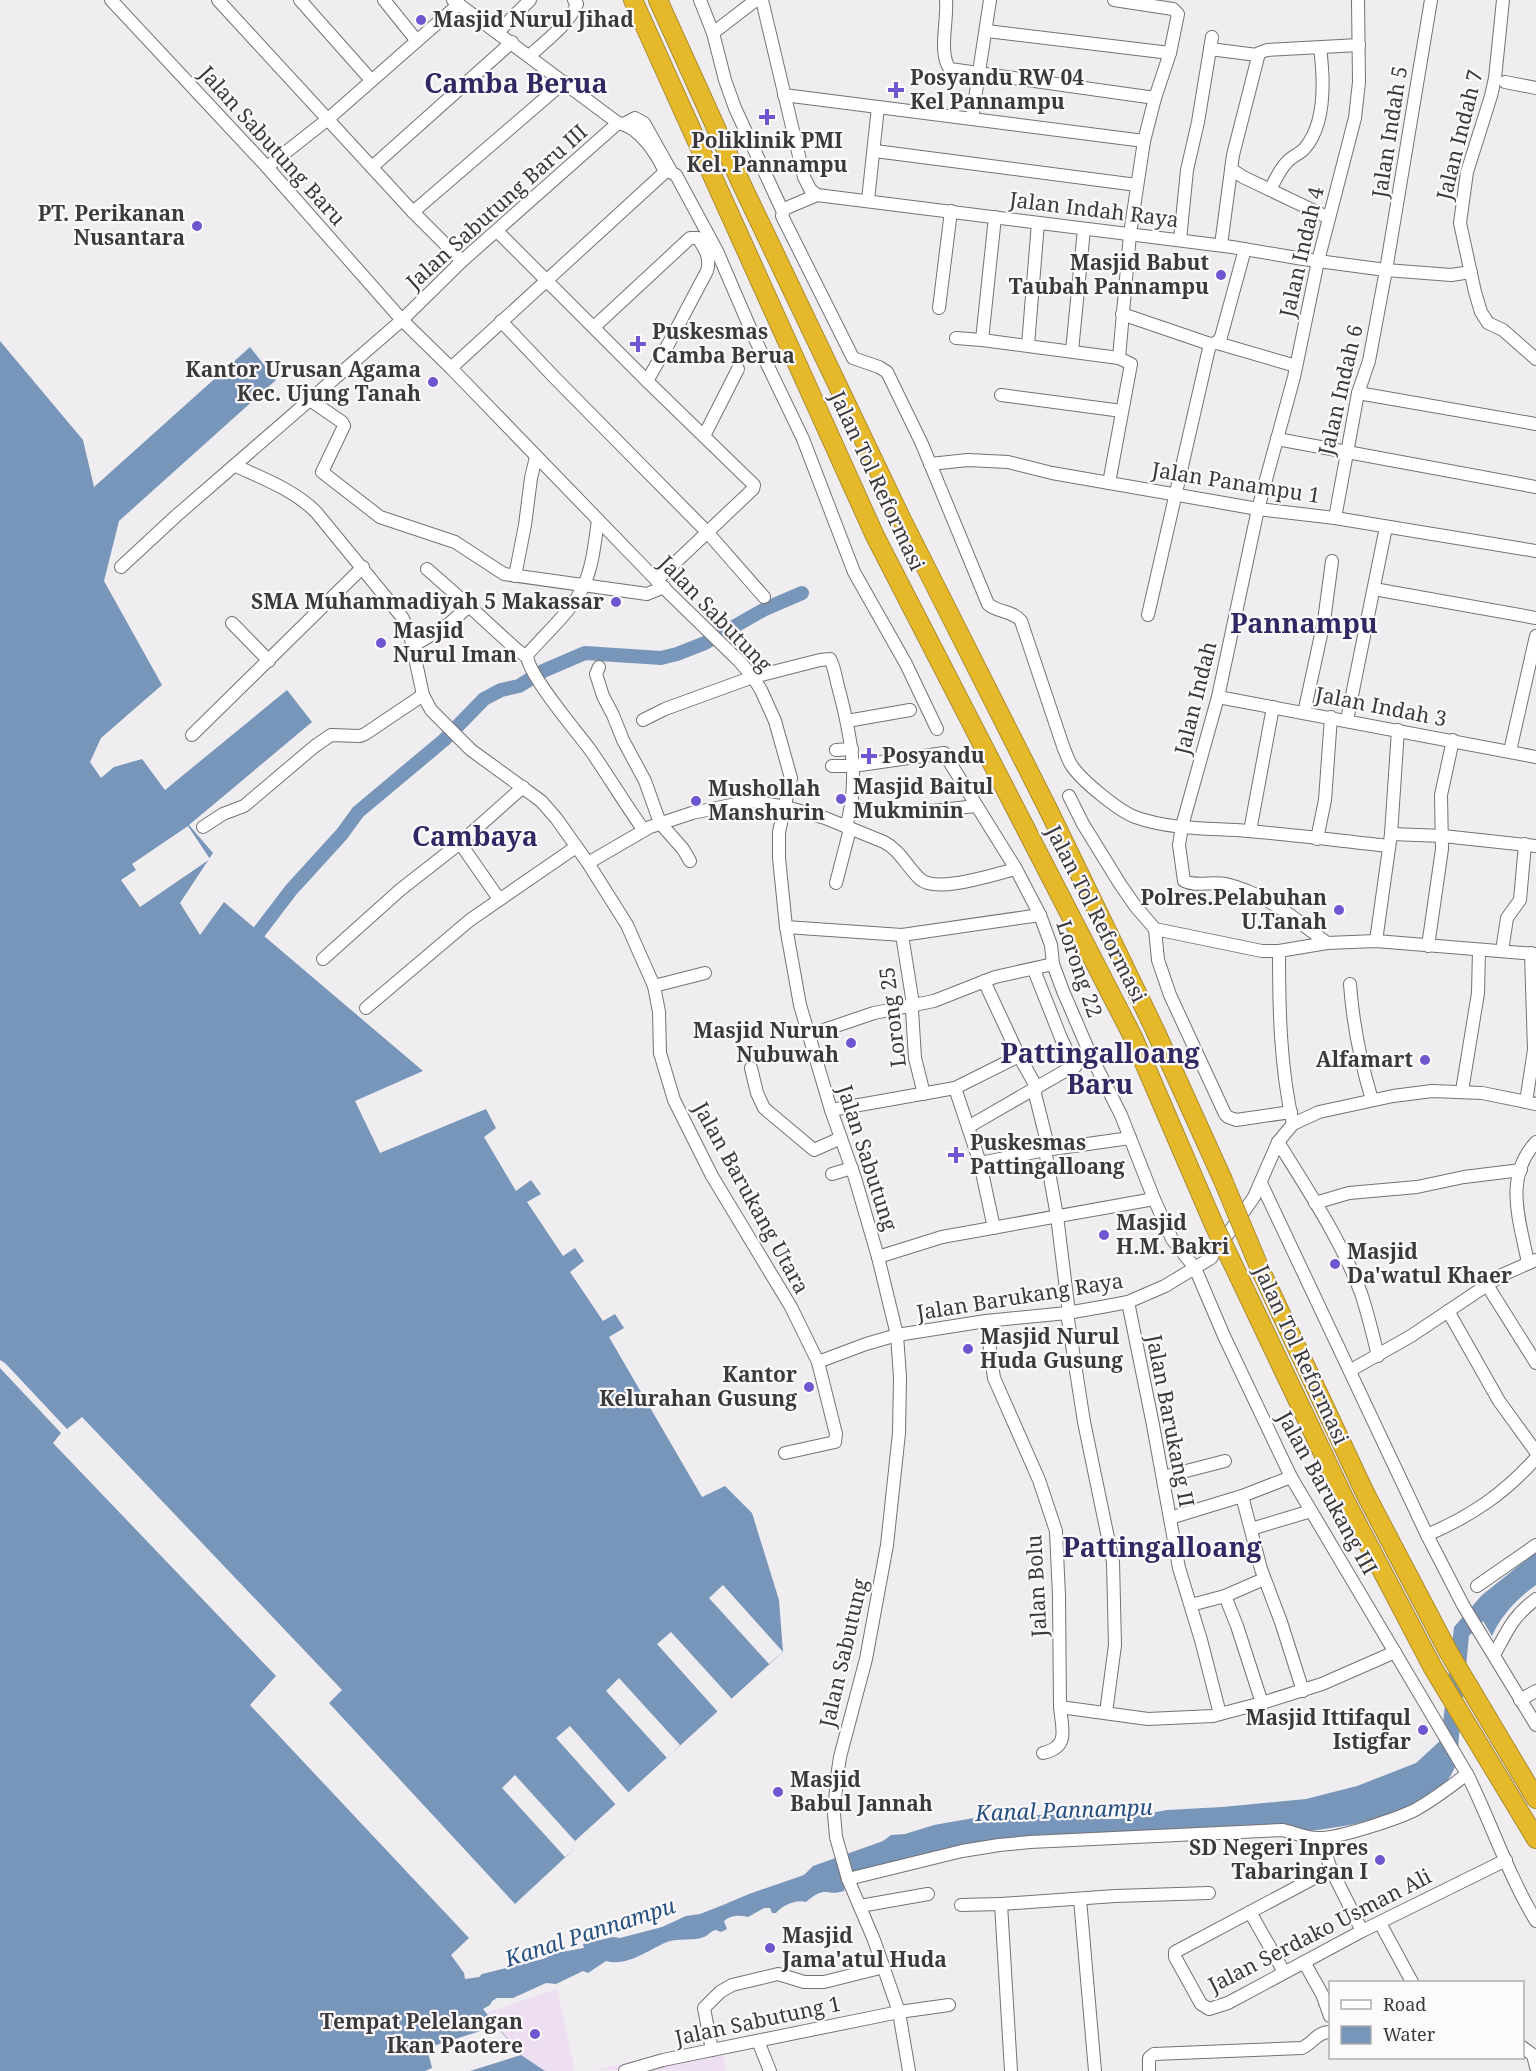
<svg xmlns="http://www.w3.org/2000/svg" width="1536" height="2071" viewBox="0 0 1536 2071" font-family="'Noto Serif',serif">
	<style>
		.commercial { fill: #eddef1 }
		.water { fill: #7896ba }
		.pier { fill: #f0edf0 }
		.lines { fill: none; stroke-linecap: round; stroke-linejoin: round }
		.canal { stroke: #7896ba; stroke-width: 14 }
		.minor-casing { stroke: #757275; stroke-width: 14 }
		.highway-casing { stroke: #aa8c31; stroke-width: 20 }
		.minor { stroke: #fff; stroke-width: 12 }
		.highway { stroke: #e6b92b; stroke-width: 18 }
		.highway-bridge-casing { stroke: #aa8c31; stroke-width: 20; stroke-linecap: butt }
		.highway-bridge { stroke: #e6b92b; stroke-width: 18 }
		.poi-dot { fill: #6d56d0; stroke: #fdfafd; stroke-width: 2 }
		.labels { text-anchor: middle; stroke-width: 4.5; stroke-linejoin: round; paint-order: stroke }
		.poi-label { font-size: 21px; font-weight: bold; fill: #3b393b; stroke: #fdfafd; text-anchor: start }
		.street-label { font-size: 21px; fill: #3b393b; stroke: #fdfafd }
		.water-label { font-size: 22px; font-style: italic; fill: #244f7f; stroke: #fdfafd }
		.district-label { font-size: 27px; font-weight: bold; fill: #322762; stroke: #fdfafd }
	</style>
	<rect width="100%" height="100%" fill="#f0edf0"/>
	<g class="commercial">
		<polygon points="557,1989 575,2071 545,2071 521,2055 486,2013"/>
		<polygon points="721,2046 727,2071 594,2070 675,2052"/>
	</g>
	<g class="water">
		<polygon points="0,341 83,440 94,487 250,347 276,380 119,521 104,581 162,685 101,738 90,762 101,778 114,767 142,759 165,790 287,690 312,722 189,825 213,853 180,903 200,935 224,902 423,1071 355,1101 380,1153 486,1109 496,1128 484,1137 516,1191 531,1180 541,1194 527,1202 563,1256 575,1248 584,1261 570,1272 603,1321 615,1314 624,1328 609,1337 702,1497 725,1486 752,1513 779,1600 783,1652 575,1841 572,1851 515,1904 329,1703 342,1690 82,1417 67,1429 5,1363 0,1360"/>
		<path d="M0 1368 61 1433 53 1443 276 1676 250 1705 469 1938 451 1955 464 1973 465 1979 479 1977 482 1974 543 1959 556 1953 584 1948 583 1944 613 1937 620 1938 662 1927 686 1916 700 1914 723 1905 749 1894 804 1875 813 1866 883 1841 891 1835 905 1834 934 1825 985 1816 1088 1814 1106 1819H1119L1167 1810 1222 1807 1306 1799 1357 1786 1416 1763 1441 1740 1454 1627 1482 1595 1536 1552V1585C1518 1598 1501 1615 1492 1636L1483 1621 1469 1636C1466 1667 1463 1697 1460 1728 1458 1739 1459 1753 1456 1764 1440 1815 1348 1826 1303 1832L1007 1840 846 1883 844 1891C827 1897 826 1884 806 1902 797 1899 782 1905 776 1913H772L770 1908H764L748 1917C739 1915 731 1915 724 1921L727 1929 721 1932 716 1930C710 1931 709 1935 704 1937 695 1941 678 1938 667 1942 648 1950 627 1967 606 1961L588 1973 583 1971 556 1984 546 1983 513 1998H497L492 2001 490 2005 483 2009 521 2055 545 2071H0Z"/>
	</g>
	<g class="pier">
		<polygon points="188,826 210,859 140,907 121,880 136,870 132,864"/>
		<polygon points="723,1585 783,1652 769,1664 709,1598"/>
		<polygon points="671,1632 732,1699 718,1712 657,1644"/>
		<polygon points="619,1678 680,1745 667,1758 606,1691"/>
		<polygon points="570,1726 629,1793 616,1805 556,1738"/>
		<polygon points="515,1775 575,1841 572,1851 565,1857 502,1788"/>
		<polygon points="496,2026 521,2055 470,2071 425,2071 432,2068 427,2048"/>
	</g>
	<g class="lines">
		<polyline class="canal" points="259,932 291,890 342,834 358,812 444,740 484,699 501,690 519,686 543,671 585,653 661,658 677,654 705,643 765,609 802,593"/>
		<g class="minor-casing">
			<g id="minor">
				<polyline points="111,0 267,167 402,320 451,368 665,589 739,661 753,677 761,690 775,721 791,778 779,832 779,858 786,927 800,1005 831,1110 855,1178 878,1257 897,1335 900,1377 899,1433 887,1545 866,1659 840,1757 837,1777 834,1814 836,1837 848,1879 874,1940 899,2012 909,2071"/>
				<polyline points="218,0 413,212 462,261"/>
				<polyline points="300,0 371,80"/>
				<polyline points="384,0 417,41"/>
				<polyline points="700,0 713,33 725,80 735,108 783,212"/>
				<polyline points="762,0 804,177 810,189 817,195 1232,247 1303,259 1386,270 1451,275 1471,272"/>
				<path d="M946 0C948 20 938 54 950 69L1155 98"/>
				<polyline points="1114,0 1173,9 1178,14 1170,53 1155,98 1144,141 1130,234 1119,358"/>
				<polyline points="1503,0 1495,78 1491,96 1467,172 1460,223 1475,292 1481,312 1488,323 1503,330 1536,359"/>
				<polyline points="987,31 1170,53"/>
				<polyline points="498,32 530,0"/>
				<polyline points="713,33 756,0"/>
				<polyline points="1210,49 1257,55"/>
				<path d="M529 56C545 42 569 24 577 4L574 0"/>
				<polyline points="1505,82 1536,88"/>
				<polyline points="784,95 1144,141"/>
				<polyline points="972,118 990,0"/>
				<polyline points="624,124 635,118 644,123 672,173 676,175 717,251 754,337 803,439 854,572 906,664 937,729"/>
				<polyline points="875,151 1137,185"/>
				<polyline points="267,167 328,119 459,4"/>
				<polyline points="372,167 512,42"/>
				<polyline points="1231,169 1243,177 1329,218"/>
				<path d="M1270 190C1275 180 1280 169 1287 162 1292 156 1300 154 1305 148 1326 123 1324 78 1320 48"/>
				<path d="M817 195 784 209 782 216 853 358 879 367 887 372 922 444 988 604C998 613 1012 610 1021 621L1064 749C1067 755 1068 761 1072 766 1082 781 1119 811 1135 817 1171 830 1211 828 1248 831 1295 835 1342 841 1389 846"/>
				<polyline points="868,200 878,107"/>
				<polyline points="413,212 564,82"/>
				<polyline points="497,231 647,381 754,485 753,489 657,580"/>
				<polyline points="1180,240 1187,170 1198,122 1212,37"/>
				<polyline points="1221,245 1233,155 1259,53 1267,50 1359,45"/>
				<polyline points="939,308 951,211"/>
				<polyline points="1122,314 1210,344 1217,343 1296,366"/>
				<polyline points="501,321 555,378 708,533 764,597"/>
				<path d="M594 327 690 238H698C705 249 711 258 707 271L670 341 647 381"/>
				<polyline points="956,338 982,340 1119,358 1131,364 1109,483"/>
				<polyline points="982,340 995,217"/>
				<polyline points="1217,343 1221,337 1245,249"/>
				<polyline points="1028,345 1038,223"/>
				<polyline points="1072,351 1084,229"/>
				<path d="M451 368 665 172C657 154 639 126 618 123L453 0"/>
				<polyline points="1358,393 1536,424"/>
				<polyline points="1001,395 1122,411"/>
				<polyline points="310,400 342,422 344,426 322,472 380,517 455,542 504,574 647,594 664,587"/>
				<polyline points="704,436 738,369"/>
				<polyline points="1277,439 1536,487"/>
				<polyline points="930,464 968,460 1008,462 1052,473 1258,509 1335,518 1536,551"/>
				<path d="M236 466C264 479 294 490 316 512L402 617 409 630 423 695 431 710 471 750 541 801 556 818 588 863 627 925 654 986 659 1012 660 1053 674 1100 712 1176 791 1307 818 1362 836 1434 835 1442 785 1453"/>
				<polyline points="1335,518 1358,393 1369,361 1386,270 1431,0"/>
				<path d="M598 520C595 541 593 565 584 585 572 611 546 633 527 655 527 674 578 733 591 751 609 777 625 804 643 829"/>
				<polyline points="121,567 176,516 402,320 462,261 618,123"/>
				<polyline points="515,576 525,525 531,478 536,457"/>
				<polyline points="1374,589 1536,618"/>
				<polyline points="469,606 516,649 524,655 527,655"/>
				<polyline points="1148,615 1210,344"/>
				<polyline points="232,623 269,661"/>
				<polyline points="413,646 449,624 469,606 427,569"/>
				<polyline points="599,667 596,674 603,696 613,715 623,740 645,781 660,823 683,849 690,861"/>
				<polyline points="1218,697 1536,757"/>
				<polyline points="1304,713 1324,621 1332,561"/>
				<path d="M643 720 665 709 753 677 820 660 830 659C835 668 836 680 839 690 851 736 860 781 846 827"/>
				<polyline points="1347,720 1386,527"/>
				<polyline points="847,721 910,710"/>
				<polyline points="192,735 363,567"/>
				<polyline points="836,750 852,749"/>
				<polyline points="1510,751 1536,636"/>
				<path d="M832 766H853L944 753 1016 869 1040 915 1051 945 1053 964 1063 991 1091 1056 1121 1115 1154 1199 1172 1239 1195 1268 1224 1336 1291 1477 1467 1774C1491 1822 1508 1875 1536 1921"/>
				<polyline points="1069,796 1083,824 1120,884 1136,907 1155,929 1262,951 1279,951"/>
				<path d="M852 808C893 817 933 811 975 806"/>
				<polyline points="203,827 223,814 244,806 315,746 331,735 360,736 365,734 423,695"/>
				<polyline points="1250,831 1273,707"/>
				<polyline points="1391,834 1443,836 1536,846"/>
				<polyline points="1317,839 1325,800 1331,717"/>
				<polyline points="460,843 499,899"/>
				<path d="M588 863 650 827 692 813 751 801 786 807 825 818 884 842C900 850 907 867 920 879 937 894 994 874 1016 869"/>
				<polyline points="836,883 850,829"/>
				<polyline points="786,927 902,935 1040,915"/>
				<polyline points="1155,929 1158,960 1170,995 1225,1114 1228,1117 1236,1120 1291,1112"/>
				<polyline points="902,935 913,1004 912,1010 915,1058 924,1094"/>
				<polyline points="1376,941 1391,834 1398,730"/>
				<path d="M1327 943C1294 918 1267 894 1226 884 1212 881 1196 887 1184 881L1179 845 1182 826 1218 697 1258 509 1294 377 1318 261 1355 118 1359 82 1358 0"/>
				<polyline points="1428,946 1442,849 1441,795 1453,740"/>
				<polyline points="1502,951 1507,918 1520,900 1525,844"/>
				<polyline points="323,959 400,890 460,843 523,787"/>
				<polyline points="1034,970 1061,1038 1075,1067"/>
				<polyline points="984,981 1019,1056 1037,1088"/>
				<path d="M1350 984C1353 1026 1360 1060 1372 1100"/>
				<polyline points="654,986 705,973"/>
				<polyline points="366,1008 470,920 576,847"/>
				<polyline points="809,1035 874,1013 934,1001 995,977 1053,964"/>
				<polyline points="751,1068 757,1093 764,1108 814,1150 841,1138"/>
				<polyline points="955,1088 1019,1056"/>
				<polyline points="1034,1090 1049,1150"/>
				<polyline points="1462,1091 1478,993 1479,950"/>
				<polyline points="1526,1102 1534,1050 1531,953"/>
				<polyline points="831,1110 955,1088 980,1163 994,1228"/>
				<path d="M1293 1124C1280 1066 1279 1010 1279 951L1327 943 1376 941 1536 954"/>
				<polyline points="968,1127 1091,1056"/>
				<path d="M1278 1142C1308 1190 1341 1240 1361 1293 1368 1314 1373 1335 1378 1356"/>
				<polyline points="1045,1150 1130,1138"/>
				<polyline points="980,1163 1045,1150 1057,1216 1069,1313"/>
				<polyline points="832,1174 852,1168"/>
				<polyline points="1261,1183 1427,1535 1463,1605 1536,1725"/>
				<polyline points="1315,1203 1349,1193 1417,1187 1464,1177 1521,1170"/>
				<polyline points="878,1257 942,1237 1154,1199"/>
				<path d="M1528 1263C1520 1221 1503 1178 1536 1142"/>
				<polyline points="1487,1285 1536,1363"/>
				<polyline points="1448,1311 1499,1401 1536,1452"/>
				<polyline points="1067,1313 1084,1422 1113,1562 1115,1645 1106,1713"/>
				<polyline points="986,1321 994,1378 1039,1480 1056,1531 1059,1596 1060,1707 1148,1719 1213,1716 1220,1714 1201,1640 1179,1568 1153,1425 1128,1302"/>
				<polyline points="818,1362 866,1344 897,1335 986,1321 1067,1313 1107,1306 1128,1302 1165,1286 1211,1258 1254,1197 1278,1142 1293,1124 1319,1112 1393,1096 1432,1091 1482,1093 1536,1104"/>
				<polyline points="1351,1370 1411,1336 1502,1275 1536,1260"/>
				<polyline points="1163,1477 1225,1461"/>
				<polyline points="1242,1496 1261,1569 1281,1622 1303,1691"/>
				<polyline points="1170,1518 1242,1496 1291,1477"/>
				<polyline points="1251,1529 1311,1511"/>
				<path d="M1427 1535C1471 1516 1504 1494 1536 1458"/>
				<polyline points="1477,1586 1536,1545"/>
				<polyline points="1225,1596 1237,1626 1262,1703 1322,1684 1395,1652"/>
				<polyline points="1191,1605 1225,1596 1264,1579"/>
				<path d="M1494 1655C1508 1630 1512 1617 1536 1599"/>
				<polyline points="1520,1700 1536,1691"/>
				<polyline points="1220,1714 1262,1703"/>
				<path d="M1043 1753C1070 1747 1062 1729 1060 1707"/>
				<polyline points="1320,1838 1331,1869 1362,1931"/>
				<polyline points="1331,1869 1175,1952 1175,1957 1201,2004 1209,2009 1228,2003 1362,1931 1506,1860"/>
				<path d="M848 1879 962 1851 999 1845 1030 1842 1282 1830C1294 1832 1307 1839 1319 1838 1340 1838 1393 1820 1413 1811 1432 1801 1450 1787 1467 1774"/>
				<polyline points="1080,1899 1095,2071"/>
				<polyline points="1001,1904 1115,1896 1209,1893"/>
				<polyline points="961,1905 1001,1904 1011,2071"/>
				<polyline points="860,1906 928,1894"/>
				<polyline points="1250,1912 1284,1972"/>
				<polyline points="1380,1923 1412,1982"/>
				<polyline points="1304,1962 1322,1994 1330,2016"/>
				<polyline points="758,2041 770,2071"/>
				<polyline points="1522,2047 1533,2055 1536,2067"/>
				<polyline points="712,2050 704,2008 720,1992 732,1985 778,1974 804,1982 824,1982 884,1967"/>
				<polyline points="625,2071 663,2060 899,2012 949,2005"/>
				<path d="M1149 2071V2058L1154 2054 1302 2048C1313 2043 1317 2032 1330 2032"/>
			</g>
		</g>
		<g class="highway-casing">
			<g id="highway">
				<polyline points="633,0 875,536 1133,1037 1214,1225"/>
				<polyline points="658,0 741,183 902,520 1050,813 1154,1028 1222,1178"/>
				<polyline points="1260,1269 1365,1493 1449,1653 1536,1799"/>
				<polyline points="1239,1277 1347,1504 1433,1668 1536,1839"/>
			</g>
		</g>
		<use href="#minor" class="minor"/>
		<use href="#highway" class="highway"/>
		<g class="highway-bridge-casing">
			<g id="highway-bridge">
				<polyline points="1222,1178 1260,1269"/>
				<polyline points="1214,1225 1239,1277"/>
			</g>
		</g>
		<use href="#highway-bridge" class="highway-bridge"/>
	</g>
	<g class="poi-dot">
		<circle cx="421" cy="20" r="6"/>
		<path d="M893 81h6v6h6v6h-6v6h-6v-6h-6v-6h6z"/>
		<path d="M764 108h6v6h6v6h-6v6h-6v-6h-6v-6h6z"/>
		<circle cx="197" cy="226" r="6"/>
		<circle cx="1221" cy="275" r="6"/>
		<path d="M635 335h6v6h6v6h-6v6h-6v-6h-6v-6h6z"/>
		<circle cx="433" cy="382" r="6"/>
		<circle cx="616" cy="602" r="6"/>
		<circle cx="381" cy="643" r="6"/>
		<path d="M866 747h6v6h6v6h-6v6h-6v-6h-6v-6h6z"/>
		<circle cx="841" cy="799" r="6"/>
		<circle cx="696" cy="801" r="6"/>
		<circle cx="1339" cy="910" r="6"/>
		<circle cx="851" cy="1043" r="6"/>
		<circle cx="1425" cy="1060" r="6"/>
		<path d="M953 1146h6v6h6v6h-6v6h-6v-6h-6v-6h6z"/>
		<circle cx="1104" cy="1235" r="6"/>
		<circle cx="1335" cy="1264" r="6"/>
		<circle cx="968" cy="1349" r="6"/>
		<circle cx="809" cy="1387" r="6"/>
		<circle cx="1423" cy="1730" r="6"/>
		<circle cx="778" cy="1792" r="6"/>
		<circle cx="1380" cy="1860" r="6"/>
		<circle cx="770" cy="1948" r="6"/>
		<circle cx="535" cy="2034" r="6"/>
	</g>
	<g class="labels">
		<g class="poi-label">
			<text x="433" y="27">Masjid Nurul Jihad</text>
			<text x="910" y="85">Posyandu RW 04<tspan x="910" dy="24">Kel Pannampu</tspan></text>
			<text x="767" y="148" text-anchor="middle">Poliklinik PMI<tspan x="767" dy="24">Kel. Pannampu</tspan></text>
			<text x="185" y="221" text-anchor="end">PT. Perikanan<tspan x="185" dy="24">Nusantara</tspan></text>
			<text x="1209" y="270" text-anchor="end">Masjid Babut<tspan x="1209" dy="24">Taubah Pannampu</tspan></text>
			<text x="652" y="339">Puskesmas<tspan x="652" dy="24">Camba Berua</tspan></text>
			<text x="421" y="377" text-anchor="end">Kantor Urusan Agama<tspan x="421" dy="24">Kec. Ujung Tanah</tspan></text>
			<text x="604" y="609" text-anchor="end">SMA Muhammadiyah 5 Makassar</text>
			<text x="393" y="638">Masjid<tspan x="393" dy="24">Nurul Iman</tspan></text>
			<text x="882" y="763">Posyandu</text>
			<text x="853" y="794">Masjid Baitul<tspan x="853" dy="24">Mukminin</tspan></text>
			<text x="708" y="796">Mushollah<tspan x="708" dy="24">Manshurin</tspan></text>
			<text x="1327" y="905" text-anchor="end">Polres.Pelabuhan<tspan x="1327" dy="24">U.Tanah</tspan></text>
			<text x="839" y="1038" text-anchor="end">Masjid Nurun<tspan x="839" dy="24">Nubuwah</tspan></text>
			<text x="1413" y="1067" text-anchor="end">Alfamart</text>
			<text x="970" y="1150">Puskesmas<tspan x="970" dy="24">Pattingalloang</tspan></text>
			<text x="1116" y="1230">Masjid<tspan x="1116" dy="24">H.M. Bakri</tspan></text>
			<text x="1347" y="1259">Masjid<tspan x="1347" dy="24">Da'watul Khaer</tspan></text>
			<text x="980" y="1344">Masjid Nurul<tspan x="980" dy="24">Huda Gusung</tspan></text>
			<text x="797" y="1382" text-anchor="end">Kantor<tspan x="797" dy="24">Kelurahan Gusung</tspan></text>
			<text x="1411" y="1725" text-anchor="end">Masjid Ittifaqul<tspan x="1411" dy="24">Istigfar</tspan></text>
			<text x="790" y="1787">Masjid<tspan x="790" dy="24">Babul Jannah</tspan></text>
			<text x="1368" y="1855" text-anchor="end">SD Negeri Inpres<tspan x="1368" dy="24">Tabaringan I</tspan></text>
			<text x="782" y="1943">Masjid<tspan x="782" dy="24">Jama'atul Huda</tspan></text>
			<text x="523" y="2029" text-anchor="end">Tempat Pelelangan<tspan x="523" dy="24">Ikan Paotere</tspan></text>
		</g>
		<g class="street-label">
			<text transform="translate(1390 132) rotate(-81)" y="7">Jalan Indah 5</text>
			<text transform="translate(1460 135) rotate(-76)" y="7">Jalan Indah 7</text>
			<text transform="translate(272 146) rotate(48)" y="7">Jalan Sabutung Baru</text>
			<text transform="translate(497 207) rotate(-42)" y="7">Jalan Sabutung Baru III</text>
			<text transform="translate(1094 210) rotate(7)" y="7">Jalan Indah Raya</text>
			<text transform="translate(1302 252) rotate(-77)" y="7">Jalan Indah 4</text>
			<text transform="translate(1341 390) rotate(-77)" y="7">Jalan Indah 6</text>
			<text transform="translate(877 481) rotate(65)" y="7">Jalan Tol Reformasi</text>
			<text transform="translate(1236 483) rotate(9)" y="7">Jalan Panampu 1</text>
			<text transform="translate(715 614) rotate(46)" y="7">Jalan Sabutung</text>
			<text transform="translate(1196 698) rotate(-76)" y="7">Jalan Indah</text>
			<text transform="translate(1381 707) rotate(11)" y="7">Jalan Indah 3</text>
			<text transform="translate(1096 914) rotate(63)" y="7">Jalan Tol Reformasi</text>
			<text transform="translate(1079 969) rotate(71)" y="7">Lorong 22</text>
			<text transform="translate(893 1017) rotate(-97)" y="7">Lorong 25</text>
			<text transform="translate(867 1158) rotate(72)" y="7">Jalan Sabutung</text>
			<text transform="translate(751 1198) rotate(61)" y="7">Jalan Barukang Utara</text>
			<text transform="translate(1020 1297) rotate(-9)" y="7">Jalan Barukang Raya</text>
			<text transform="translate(1301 1355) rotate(65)" y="7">Jalan Tol Reformasi</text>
			<text transform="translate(1170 1421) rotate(79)" y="7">Jalan Barukang II</text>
			<text transform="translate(1327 1493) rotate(61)" y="7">Jalan Barukang III</text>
			<text transform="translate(1037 1586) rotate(-93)" y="7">Jalan Bolu</text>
			<text transform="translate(844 1653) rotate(-77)" y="7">Jalan Sabutung</text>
			<text transform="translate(1320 1931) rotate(-27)" y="7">Jalan Serdako Usman Ali</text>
			<text transform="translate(758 2021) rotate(-12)" y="7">Jalan Sabutung 1</text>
		</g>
		<g class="water-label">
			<text transform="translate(1064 1810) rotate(-2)" y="8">Kanal Pannampu</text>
			<text transform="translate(590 1932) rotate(-18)" y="8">Kanal Pannampu</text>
		</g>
		<g class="district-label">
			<text x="516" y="93">Camba Berua</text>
			<text x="1304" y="633">Pannampu</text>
			<text x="475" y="846">Cambaya</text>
			<text x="1100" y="1063">Pattingalloang<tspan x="1100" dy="31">Baru</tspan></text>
			<text x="1162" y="1557">Pattingalloang</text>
		</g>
	</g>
	<rect x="1329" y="1981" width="195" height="78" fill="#fdfafd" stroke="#afadaf" stroke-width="1.5"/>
	<rect x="1341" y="2000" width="30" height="9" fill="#ffffff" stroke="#afadaf" stroke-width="1.5"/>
	<text x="1383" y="2011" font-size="18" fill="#3b393b">Road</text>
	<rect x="1341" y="2026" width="30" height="18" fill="#7896ba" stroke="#afadaf" stroke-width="1.5"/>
	<text x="1383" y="2041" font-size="18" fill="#3b393b">Water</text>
</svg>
